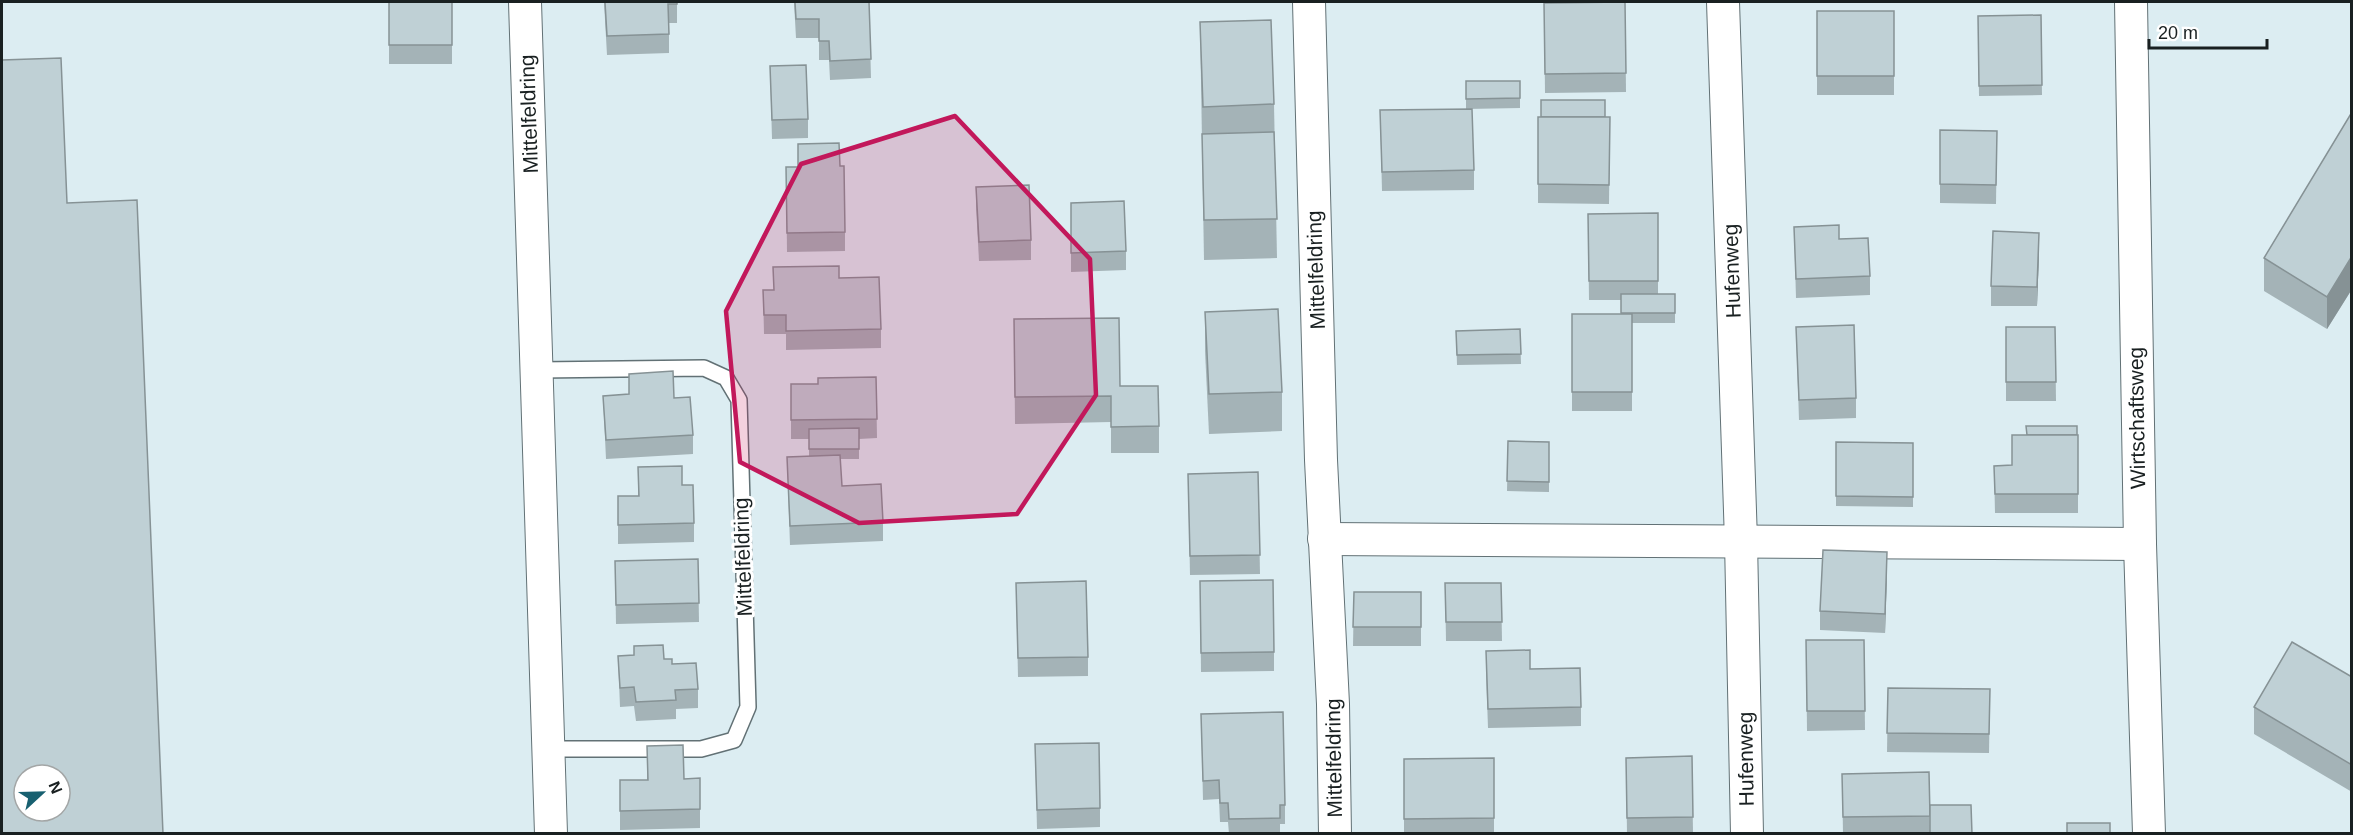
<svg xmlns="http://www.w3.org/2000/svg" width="2353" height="835" viewBox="0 0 2353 835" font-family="Arial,sans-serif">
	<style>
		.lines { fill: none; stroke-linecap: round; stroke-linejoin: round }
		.lane-casing { stroke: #627175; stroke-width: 18 }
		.street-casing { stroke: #627175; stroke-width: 34 }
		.lane { stroke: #fff; stroke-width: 15 }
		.street { stroke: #fff; stroke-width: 32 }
		.wall { fill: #a4b3b7 }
		.shaded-wall { fill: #869295 }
		.building { fill: #bfd0d5; stroke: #869295; stroke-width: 1.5; fill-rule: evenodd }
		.marked { fill: #c2185b; fill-opacity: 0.2; stroke: #c2185b; stroke-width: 4.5; stroke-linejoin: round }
		.labels { text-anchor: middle; stroke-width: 6; stroke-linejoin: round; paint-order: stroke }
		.street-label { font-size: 21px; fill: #192021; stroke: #fff }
	</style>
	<rect width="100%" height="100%" fill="#dcedf2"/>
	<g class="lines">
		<g class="lane-casing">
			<polyline id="lane" points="539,370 704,368 726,378 739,400 748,707 734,740 701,749 549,749"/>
		</g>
		<g class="street-casing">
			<g id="street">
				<polyline points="525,2 551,834"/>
				<polyline points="1309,2 1321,460 1333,704 1335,834"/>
				<polyline points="1723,2 1741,541 1747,834"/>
				<polyline points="2131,2 2140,544 2149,834"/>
				<polyline points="1324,539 2140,544"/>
			</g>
		</g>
		<use href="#lane" class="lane"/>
		<use href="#street" class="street"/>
	</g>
	<g class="wall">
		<rect x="389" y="2" width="63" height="62"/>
		<polygon points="604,2 677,2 677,23 669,23 669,53 607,55"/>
		<polygon points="794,2 869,2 871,78 830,80 829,60 819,60 819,38 796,38"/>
		<polygon points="1625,2 1626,92 1545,93 1544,3"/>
		<rect x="1817" y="11" width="77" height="84"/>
		<polygon points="2041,15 2042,95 1979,96 1978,16"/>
		<polygon points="1200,22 1274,104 1277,258 1204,260"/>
		<polygon points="770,66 808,119 808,138 772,139"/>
		<polygon points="1466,81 1520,81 1520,108 1466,109"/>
		<polygon points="1380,110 1474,170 1474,190 1382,191"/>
		<polygon points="2352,112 2352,289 2327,329 2264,291 2264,258"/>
		<polygon points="1538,117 1610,117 1609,204 1538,203"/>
		<polygon points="1940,130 1997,131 1996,204 1940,203"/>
		<polygon points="840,166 845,232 845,251 787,252 786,167"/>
		<polygon points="976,187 1031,240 1031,260 979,261 976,206"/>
		<polygon points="1071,203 1126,251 1126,270 1071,272"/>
		<polygon points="1658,213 1658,294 1675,294 1675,323 1632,323 1632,411 1572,411 1572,314 1621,314 1621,300 1589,300 1588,214"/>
		<polygon points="1794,227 1839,239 1870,276 1870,295 1796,298"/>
		<polygon points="2039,253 2037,306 1991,306 1991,286"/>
		<polygon points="773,267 839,278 881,329 881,348 786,350 786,334 764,334 763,290 774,290"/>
		<polygon points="1205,312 1282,392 1282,431 1209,434 1205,351"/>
		<polygon points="1014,319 1120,386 1159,426 1159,453 1111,453 1111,422 1015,424"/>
		<polygon points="1796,327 1856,398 1856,418 1799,420"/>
		<polygon points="2006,327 2055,327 2056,401 2006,401"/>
		<polygon points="1520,329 1521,364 1457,365 1456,331"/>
		<polygon points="629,374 674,398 693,435 693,454 606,459 603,396 629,394"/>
		<polygon points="876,377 877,438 859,439 859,459 840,459 842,486 883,522 883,541 790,545 787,457 809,457 809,439 791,439 791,384 818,384"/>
		<polygon points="2078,435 2078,513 1995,513 1994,466 2012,465"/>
		<polygon points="1508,441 1549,442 1549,492 1507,491"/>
		<polygon points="1836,442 1913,443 1913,507 1836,506"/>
		<polygon points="638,467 682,485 694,523 694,542 618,544 618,496 638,496"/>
		<polygon points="1258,472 1260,574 1190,575 1188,474"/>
		<polygon points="698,559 699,622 616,624 615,561"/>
		<polygon points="1887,571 1885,633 1820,630 1820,611"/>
		<polygon points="1200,581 1274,652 1274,671 1201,672"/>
		<polygon points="1016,583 1088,657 1088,676 1018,677"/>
		<polygon points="1445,583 1501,583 1502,641 1446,641"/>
		<polygon points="1354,592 1421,592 1421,646 1353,646"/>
		<polygon points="1806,640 1864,640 1865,730 1807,731"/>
		<polygon points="634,646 664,659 672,664 698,689 698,708 676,709 676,719 636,721 634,706 620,707 618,656 634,655"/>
		<polygon points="1530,669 1581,707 1581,726 1488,728 1486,670"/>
		<polygon points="2352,677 2352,792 2254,734 2254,707"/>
		<polygon points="1888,688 1990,689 1989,753 1887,752"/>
		<polygon points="1201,714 1285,805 1285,824 1280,824 1280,834 1229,834 1228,822 1220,822 1219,799 1203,800"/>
		<polygon points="1035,744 1100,808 1100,827 1037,829"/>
		<polygon points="647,746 684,779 700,778 700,828 620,830 620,780 647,780"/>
		<polygon points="1692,756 1693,834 1627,834 1626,758"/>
		<polygon points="1494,758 1494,834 1404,834 1404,759"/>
		<polygon points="1929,772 1930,834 1843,834 1842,774"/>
	</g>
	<g class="shaded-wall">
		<polygon points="2039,233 2039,253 2037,306 2037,287"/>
		<polygon points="2352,256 2352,289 2327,329 2327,297"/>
		<polygon points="1887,552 1887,571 1885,633 1885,614"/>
	</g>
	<g class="building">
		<rect x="389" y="2" width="63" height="43"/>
		<polygon points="605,2 677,2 677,4 668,4 669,34 607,36"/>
		<polygon points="795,2 869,2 871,59 830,61 829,41 819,41 819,19 796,19"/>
		<polygon points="1625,2 1626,73 1545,74 1544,3"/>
		<rect x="1817" y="11" width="77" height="65"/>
		<polygon points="2041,15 2042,85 1979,86 1978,16"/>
		<polygon points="1271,20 1274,104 1203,107 1200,22"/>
		<path d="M61 58 67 203 137 200 163 834H2V60ZM24 775H60V811H24Z"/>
		<polygon points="806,65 808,119 772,120 770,66"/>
		<polygon points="1466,81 1520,81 1520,98 1466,99"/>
		<rect x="1541" y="100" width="64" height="17"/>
		<polygon points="1472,109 1474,170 1382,172 1380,110"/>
		<polygon points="2352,112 2352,256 2327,297 2264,258"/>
		<polygon points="1538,117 1610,117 1609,185 1538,184"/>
		<polygon points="1940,130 1997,131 1996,185 1940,184"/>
		<polygon points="1274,132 1277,219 1204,220 1202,134"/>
		<polygon points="839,143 840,166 844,166 845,232 787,233 786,167 798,167 798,144"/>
		<polygon points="1029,185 1031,240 979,242 976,187"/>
		<polygon points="1124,201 1126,251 1071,253 1071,203"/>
		<polygon points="1658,213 1658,281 1589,281 1588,214"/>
		<polygon points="1839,225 1839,239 1868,238 1870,276 1796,279 1794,227"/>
		<polygon points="1993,231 2039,233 2037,287 1991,286"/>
		<polygon points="839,266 839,278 879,277 881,329 786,331 786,315 764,315 763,290 774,290 773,267"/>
		<rect x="1621" y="294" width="54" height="19"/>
		<polygon points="1278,309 1282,392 1209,394 1205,312"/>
		<rect x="1572" y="314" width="60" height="78"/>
		<polygon points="1119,318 1120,386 1158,386 1159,426 1111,427 1111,396 1015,397 1014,319"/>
		<polygon points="1854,325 1856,398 1799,400 1796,327"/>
		<polygon points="2006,327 2055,327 2056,382 2006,382"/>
		<polygon points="1520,329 1521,354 1457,355 1456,331"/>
		<polygon points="673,371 674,398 690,397 693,435 606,440 603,396 629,394 629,374"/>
		<polygon points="876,377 877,419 791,420 791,384 818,384 818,378"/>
		<polygon points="2026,426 2077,426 2077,435 2027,435"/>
		<polygon points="859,428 859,449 809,449 809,429"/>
		<polygon points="2012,435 2078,435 2078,494 1995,494 1994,466 2012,465"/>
		<polygon points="1508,441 1549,442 1549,482 1507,481"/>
		<polygon points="1836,442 1913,443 1913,497 1836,496"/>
		<polygon points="840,455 842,486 881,484 883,522 790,526 787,457"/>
		<polygon points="682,466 682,485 693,485 694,523 618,525 618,496 639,496 638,467"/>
		<polygon points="1258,472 1260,555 1190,556 1188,474"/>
		<polygon points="1823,550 1887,552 1885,614 1820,611"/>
		<polygon points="698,559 699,603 616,605 615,561"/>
		<polygon points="1273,580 1274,652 1201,653 1200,581"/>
		<polygon points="1086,581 1088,657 1018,658 1016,583"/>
		<polygon points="1445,583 1501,583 1502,622 1446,622"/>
		<polygon points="1354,592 1421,592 1421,627 1353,627"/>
		<polygon points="1806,640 1864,640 1865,711 1807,711"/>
		<polygon points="2292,642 2352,677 2352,765 2254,707"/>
		<polygon points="663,645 664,659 672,659 672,664 696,663 698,689 675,690 676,700 636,702 634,687 620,688 618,656 634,655 634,646"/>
		<polygon points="1530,650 1530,669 1580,668 1581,707 1488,709 1486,651"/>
		<polygon points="1888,688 1990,689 1989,734 1887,733"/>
		<polygon points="1283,712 1285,805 1280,805 1280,818 1229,819 1228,803 1220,803 1219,780 1203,781 1201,714"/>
		<polygon points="1099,743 1100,808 1037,810 1035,744"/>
		<polygon points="683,745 684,779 700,778 700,809 620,811 620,780 648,780 647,746"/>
		<polygon points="1692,756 1693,817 1627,818 1626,758"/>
		<polygon points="1494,758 1494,818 1404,819 1404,759"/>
		<polygon points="1929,772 1930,816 1843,817 1842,774"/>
		<polygon points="1930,805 1971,805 1972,834 1930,834"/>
		<rect x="2067" y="823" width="43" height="11"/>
	</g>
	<path class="marked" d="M955 116 1090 259 1096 395 1017 514 859 523 740 462 726 311 801 164Z"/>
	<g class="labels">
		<g class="street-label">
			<text transform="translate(529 114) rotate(-92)" y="7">Mittelfeldring</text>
			<text transform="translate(1316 270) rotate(-92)" y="7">Mittelfeldring</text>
			<text transform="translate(1732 271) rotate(-92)" y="7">Hufenweg</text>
			<text transform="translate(2137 418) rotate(-91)" y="7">Wirtschaftsweg</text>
			<text transform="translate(743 557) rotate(-92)" y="7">Mittelfeldring</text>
			<text transform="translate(1334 758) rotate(-91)" y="7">Mittelfeldring</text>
			<text transform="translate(1746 759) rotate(-91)" y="7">Hufenweg</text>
		</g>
	</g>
	<rect width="2353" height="835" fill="none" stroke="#192021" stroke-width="6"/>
	<g transform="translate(42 793) rotate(68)"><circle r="28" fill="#ffffff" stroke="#a3a6a6" stroke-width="1.5"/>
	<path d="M0-4.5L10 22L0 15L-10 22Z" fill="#186070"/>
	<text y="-9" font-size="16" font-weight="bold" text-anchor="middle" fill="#192021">N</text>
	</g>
	<path d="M2149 39v9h118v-9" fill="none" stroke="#192021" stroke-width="3"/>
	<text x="2158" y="39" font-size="18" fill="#192021" stroke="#ffffff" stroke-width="4.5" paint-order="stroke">20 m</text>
</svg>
